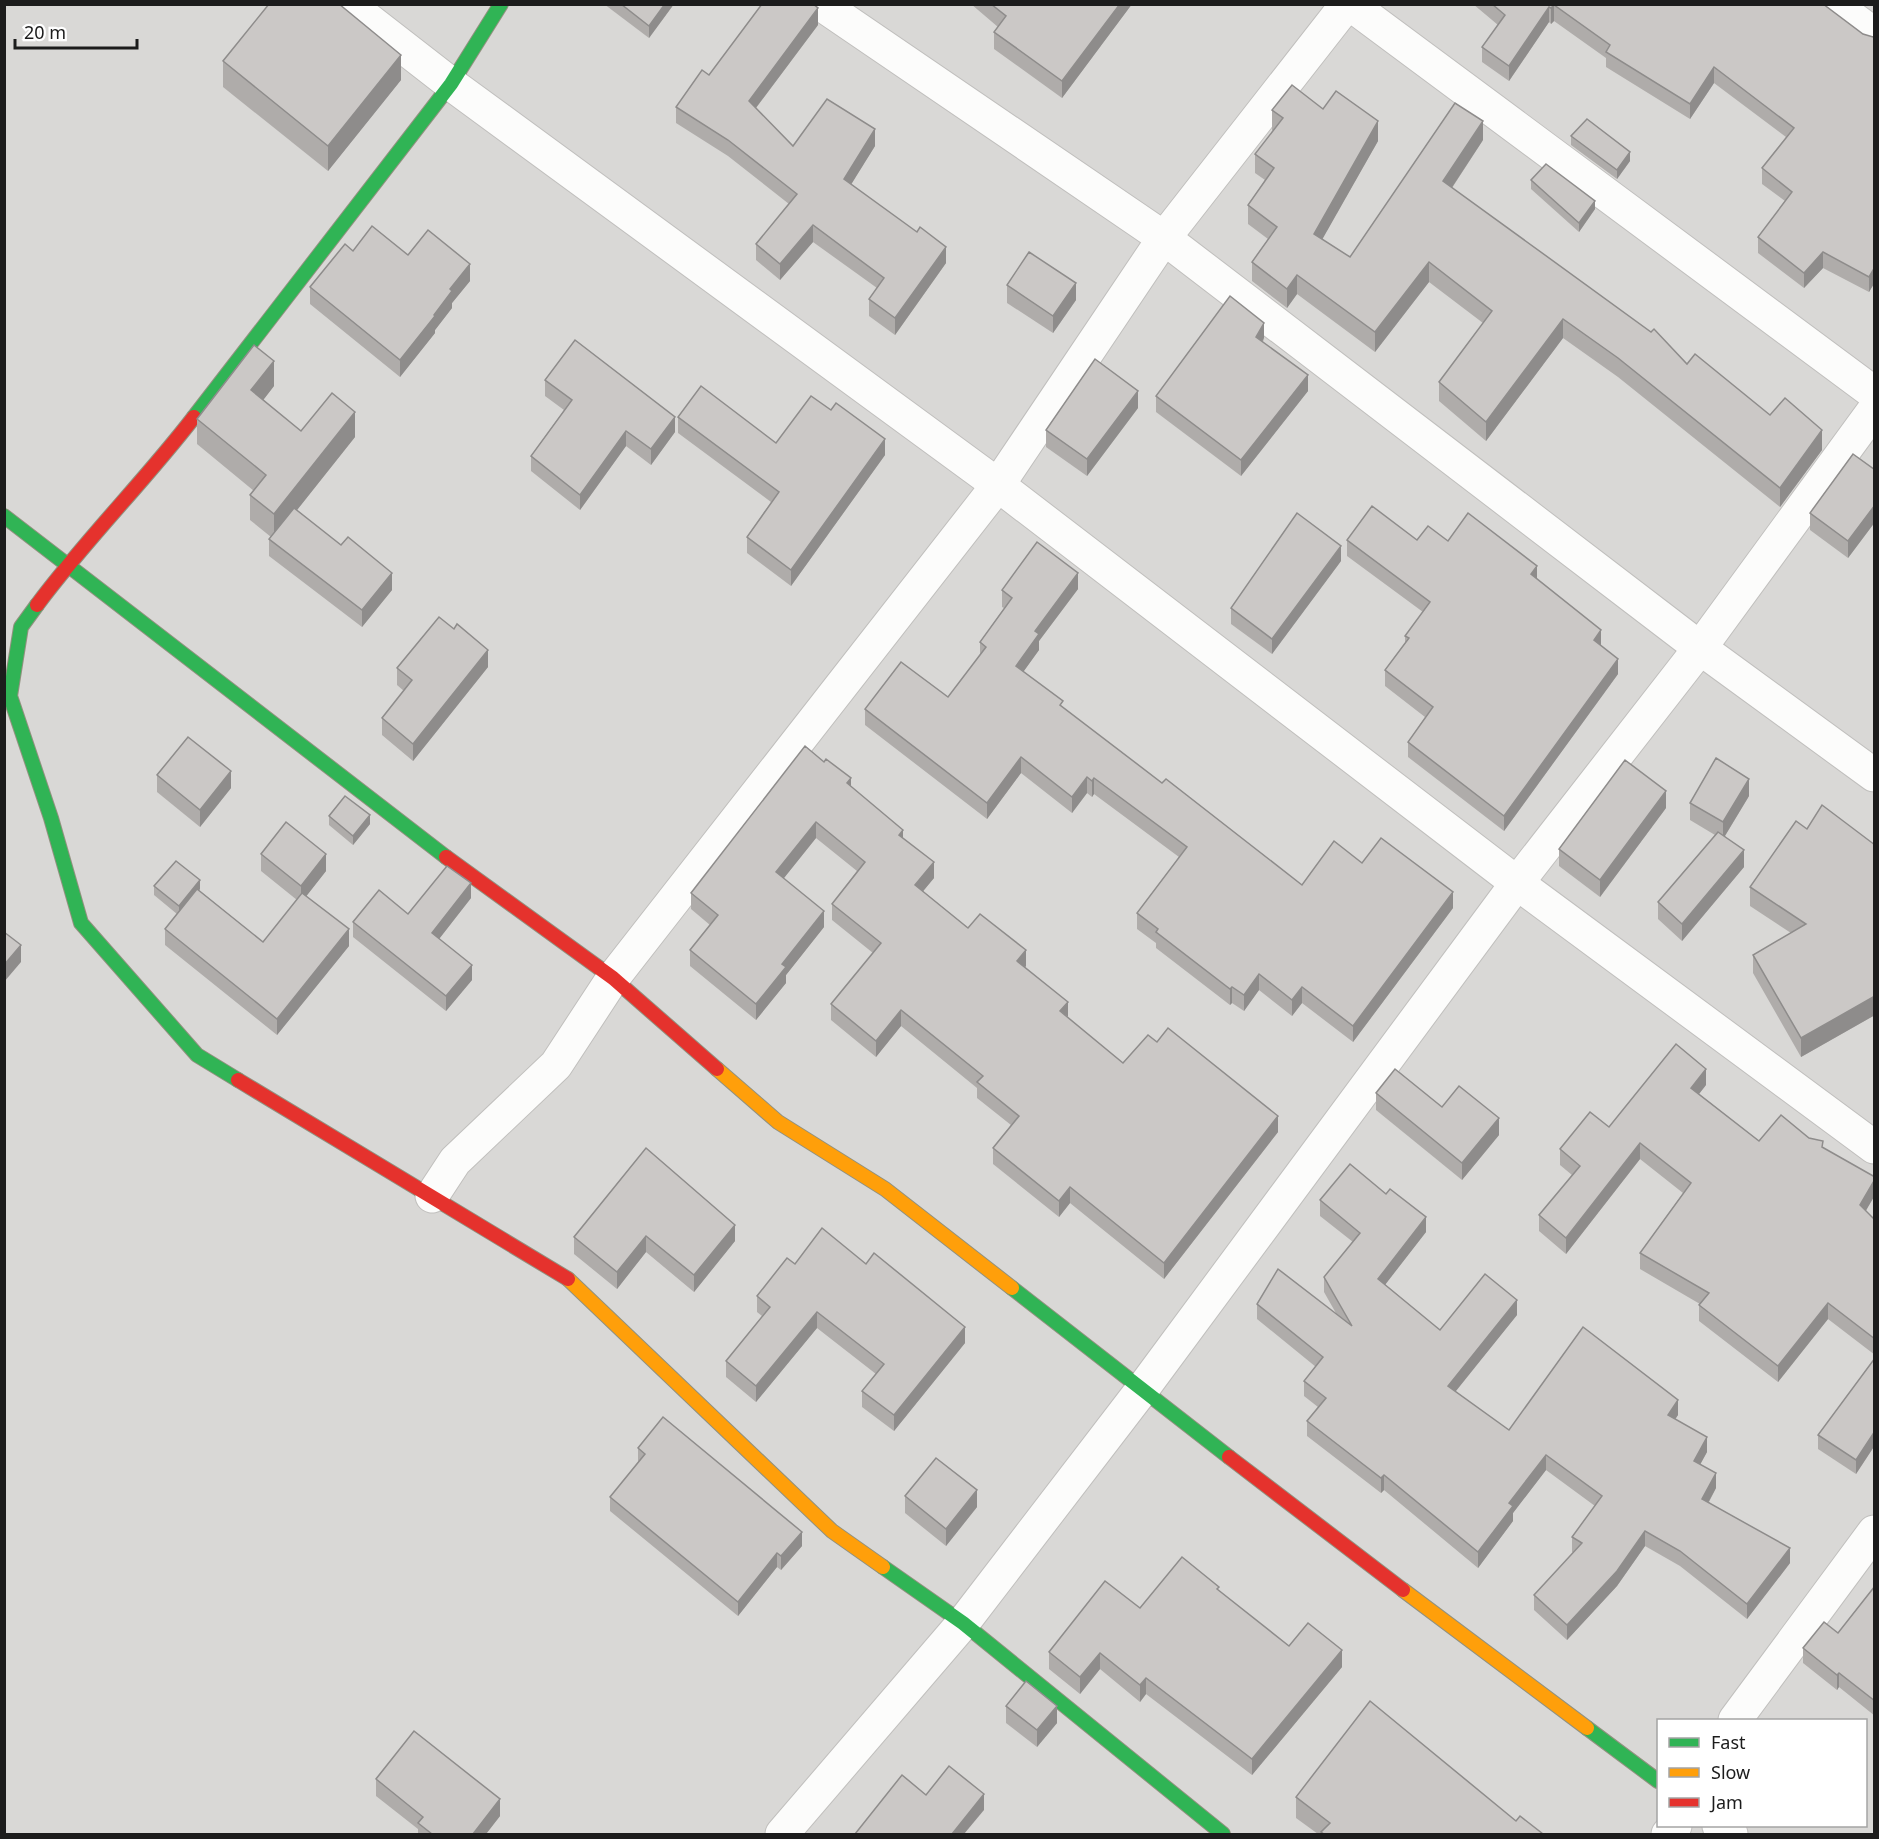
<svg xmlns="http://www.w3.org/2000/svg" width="1879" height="1839" viewBox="0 0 1879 1839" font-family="'Noto Sans',sans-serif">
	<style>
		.residential { fill: #d9d8d6; fill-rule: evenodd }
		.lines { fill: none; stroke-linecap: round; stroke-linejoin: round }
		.street-casing { stroke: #c0bfbd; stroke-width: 35 }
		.fast-casing { stroke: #91917f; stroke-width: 16 }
		.slow-casing { stroke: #91917f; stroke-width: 16 }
		.jam-casing { stroke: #91917f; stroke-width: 16 }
		.street { stroke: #fcfcfb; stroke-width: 33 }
		.fast { stroke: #30b455; stroke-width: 14 }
		.slow { stroke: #ff9f0a; stroke-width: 14 }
		.jam { stroke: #e5322d; stroke-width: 14 }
		.wall { fill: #afacaa }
		.shaded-wall { fill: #8e8c8b }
		.building { fill: #cbc8c6; stroke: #8e8c8b; stroke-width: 1.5 }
	</style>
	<rect width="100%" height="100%" fill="#eae8e5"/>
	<path class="residential" d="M5 5H1874V1834H5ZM1658 1720H1866V1826H1658Z"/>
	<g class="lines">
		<g class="street-casing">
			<g id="street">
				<polyline points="348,4 451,84 998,485 1517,883 1874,1147"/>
				<polyline points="821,4 1164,238 1700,648 1874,775"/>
				<polyline points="1350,4 1874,393"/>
				<polyline points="1833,4 1874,34"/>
				<polyline points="432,1196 455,1161 556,1065 613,978 998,485 1164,238 1347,4"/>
				<polyline points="1735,1720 1874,1532"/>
				<polyline points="1719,1826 1731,1834"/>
				<polyline points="782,1834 963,1623 1141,1391 1517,883 1700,648 1874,410"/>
				<polyline points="1668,1834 1675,1826"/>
			</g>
		</g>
		<g class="fast-casing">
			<g id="fast">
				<polyline points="194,417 451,84 501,4"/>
				<polyline points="4,516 446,857"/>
				<polyline points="37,605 21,627 10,696 51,818 81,923 197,1055 238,1080"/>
				<polyline points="1012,1288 1229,1457"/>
				<polyline points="883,1567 963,1623 1223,1834"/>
				<polyline points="1587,1728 1658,1781"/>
			</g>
		</g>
		<g class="slow-casing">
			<g id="slow">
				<polyline points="717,1069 778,1122 885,1189 1012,1288"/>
				<polyline points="568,1279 832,1531 883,1567"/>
				<polyline points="1403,1590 1587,1728"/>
			</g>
		</g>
		<g class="jam-casing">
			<g id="jam">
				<path d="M37 605C86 539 144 482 194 417"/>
				<polyline points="446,857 613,978 717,1069"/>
				<polyline points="238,1080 568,1279"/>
				<polyline points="1229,1457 1403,1590"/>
			</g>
		</g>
		<use href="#street" class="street"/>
		<use href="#fast" class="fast"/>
		<use href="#slow" class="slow"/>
		<use href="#jam" class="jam"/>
	</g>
	<g class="wall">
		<polygon points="604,4 674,4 649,38"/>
		<polygon points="971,4 1132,4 1062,98 994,49 994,32 998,27"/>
		<polygon points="1473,4 1823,4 1863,34 1873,37 1875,36 1875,282 1869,292 1823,268 1804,288 1758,253 1758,237 1785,201 1762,184 1762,168 1786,137 1714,83 1690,119 1606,67 1606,58 1554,21 1551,24 1549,22 1509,81 1482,62 1482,47 1498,25"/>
		<polygon points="818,25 756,108 793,146 875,146 851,184 946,263 895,335 869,316 869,299 877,288 813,242 780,280 756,260 756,244 789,204 728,156 676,123 676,107 709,75"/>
		<polygon points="223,61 401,80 328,171 223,87"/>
		<polygon points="1323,109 1378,141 1322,239 1350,257 1483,140 1452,188 1687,364 1770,415 1822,450 1780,507 1618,377 1563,338 1486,441 1439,401 1439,382 1483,323 1429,282 1375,352 1297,294 1287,308 1252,281 1252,262 1268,239 1248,224 1248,205 1265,180 1255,173 1255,154 1274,131 1272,130 1272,110"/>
		<polygon points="1571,136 1630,161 1617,179 1571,145"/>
		<polygon points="1531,180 1595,209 1579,232 1531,189"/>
		<polygon points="353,251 408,255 470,281 452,303 452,308 435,330 435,333 400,377 310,304 310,287"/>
		<polygon points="1007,285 1076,300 1053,333 1007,303"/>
		<polygon points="1264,338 1263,342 1308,391 1241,476 1156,412 1156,396"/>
		<polygon points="545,380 675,432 651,465 626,446 580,510 531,471 531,456 564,410 545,396"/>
		<polygon points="274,386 263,400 301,431 355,437 297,510 392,590 362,627 269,556 269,539 271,537 250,520 250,495 254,491 197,444 197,419"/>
		<polygon points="1138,408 1087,476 1046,447 1046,430"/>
		<polygon points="678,417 776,443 885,455 791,586 747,553 747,537 771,502 678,433"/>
		<polygon points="1875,470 1875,522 1848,558 1810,530 1810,513"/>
		<polygon points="1347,540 1448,541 1537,579 1601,646 1618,674 1504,831 1408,757 1408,742 1425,717 1385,686 1385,670 1405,643 1405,636 1423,612 1347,556"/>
		<polygon points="1341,561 1272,654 1231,624 1231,608"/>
		<polygon points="1078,589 1039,641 1039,650 1023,672 1063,708 1162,783 1302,885 1362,863 1453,908 1353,1042 1302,1003 1292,1016 1259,990 1244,1011 1232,1003 1230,1005 1156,948 1156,943 1137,929 1137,913 1179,857 1094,794 1092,797 1087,793 1072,813 1021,773 987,819 865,725 865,709 948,697 980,656 980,642 1004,608 1002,607 1002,590"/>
		<polygon points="488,667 413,761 382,735 382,718 404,691 397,685 397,668"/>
		<polygon points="157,775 231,788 200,827 157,792"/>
		<polygon points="851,787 903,838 934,878 923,891 968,928 1026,966 1025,967 1067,1018 1123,1063 1278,1132 1164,1279 1070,1203 1059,1217 993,1164 993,1148 1011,1125 977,1098 977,1088 901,1026 876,1057 831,1020 831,1004 873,953 832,920 832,904 857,871 816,838 783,879 824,927 786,975 786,983 756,1020 690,966 690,950 710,925 691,909 691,893"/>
		<polygon points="1749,796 1725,836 1744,867 1682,941 1658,919 1658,902 1715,835 1690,820 1690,803"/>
		<polygon points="1666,808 1600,897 1559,866 1559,849"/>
		<polygon points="329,816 370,824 353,845 329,825"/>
		<polygon points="1807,829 1875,845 1875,1015 1801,1057 1753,973 1753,955 1791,933 1750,906 1750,887"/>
		<polygon points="261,854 326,871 306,896 349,946 277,1035 165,945 165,929 177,914 154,895 154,886 200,889 199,890 263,942 297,900 261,871"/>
		<polygon points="471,898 439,939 472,980 446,1011 353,937 353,922 408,914"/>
		<polygon points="1706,1085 1699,1094 1759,1141 1809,1138 1823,1148 1875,1177 1875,1195 1865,1211 1875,1220 1875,1355 1828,1319 1778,1382 1699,1321 1699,1305 1700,1304 1640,1269 1640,1253 1683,1193 1640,1159 1566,1254 1539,1231 1539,1215 1572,1175 1560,1165 1560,1149"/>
		<polygon points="1376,1093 1442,1107 1499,1135 1462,1180 1376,1110"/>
		<polygon points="646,1148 735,1241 694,1292 646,1252 617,1289 574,1254 574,1237"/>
		<polygon points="1320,1200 1426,1232 1385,1284 1440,1330 1517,1315 1455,1391 1509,1430 1678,1415 1675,1419 1707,1452 1700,1464 1716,1488 1709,1502 1790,1563 1747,1619 1680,1566 1645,1546 1617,1586 1567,1640 1534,1610 1534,1595 1574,1553 1572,1552 1572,1537 1595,1506 1546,1470 1513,1513 1513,1521 1478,1568 1384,1490 1381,1493 1307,1436 1307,1421 1318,1407 1304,1396 1304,1381 1316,1367 1257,1319 1257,1304 1337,1315 1324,1292 1324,1277 1353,1242 1320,1216"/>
		<polygon points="795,1264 965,1343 894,1431 862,1407 862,1391 876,1374 817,1328 756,1402 726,1377 726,1361 762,1316 757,1312 757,1296"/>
		<polygon points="1875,1358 1875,1445 1856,1474 1818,1449 1818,1435"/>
		<polygon points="638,1448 802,1546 781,1570 777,1567 738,1616 610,1511 610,1497 638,1462"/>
		<polygon points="905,1496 977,1507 946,1546 905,1513"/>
		<polygon points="1875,1586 1875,1716 1839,1687 1837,1690 1803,1663 1803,1648 1838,1633"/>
		<polygon points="1219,1591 1289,1646 1342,1667 1252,1775 1146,1694 1140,1702 1100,1669 1080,1694 1049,1669 1049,1652 1140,1608"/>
		<polygon points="1006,1706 1057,1723 1037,1747 1006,1723"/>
		<polygon points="376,1779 500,1816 486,1834 418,1834 418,1829 376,1796"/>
		<polygon points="1296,1797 1516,1821 1543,1834 1318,1834 1296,1818"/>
	</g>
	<g class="shaded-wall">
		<polygon points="665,4 674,4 649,38 649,26"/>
		<polygon points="1120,4 1132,4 1062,98 1062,81"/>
		<polygon points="1554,5 1554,21 1551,24 1551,8"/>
		<polygon points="1549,7 1549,22 1509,81 1509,66"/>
		<polygon points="818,8 818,25 749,117 749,101"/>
		<polygon points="401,55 401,80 328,171 328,146"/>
		<polygon points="1714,67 1714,83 1690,119 1690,104"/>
		<polygon points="1378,121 1378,141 1314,254 1314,234"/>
		<polygon points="1483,121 1483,140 1443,201 1443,181"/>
		<polygon points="875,129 875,146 844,196 844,179"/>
		<polygon points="1630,152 1630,161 1617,179 1617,170"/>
		<polygon points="1595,201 1595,209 1579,232 1579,223"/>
		<polygon points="813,225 813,242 780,280 780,264"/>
		<polygon points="946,247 946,263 895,335 895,318"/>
		<polygon points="1823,252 1823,268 1804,288 1804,273"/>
		<polygon points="1429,262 1429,282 1375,352 1375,332"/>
		<polygon points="470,264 470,281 452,303 452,308 435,330 435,333 400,377 400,360 434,315 450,289"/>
		<polygon points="1875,267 1875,282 1869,292 1869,277"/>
		<polygon points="1297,275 1297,294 1287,308 1287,289"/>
		<polygon points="1076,283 1076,300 1053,333 1053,316"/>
		<polygon points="1563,319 1563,338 1486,441 1486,422"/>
		<polygon points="1264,323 1264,338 1256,353 1256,337"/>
		<polygon points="274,361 274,386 251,416 251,390"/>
		<polygon points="1308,375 1308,391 1241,476 1241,460"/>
		<polygon points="1138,391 1138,408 1087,476 1087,459"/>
		<polygon points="355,412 355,437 274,539 274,514"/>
		<polygon points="675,417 675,432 651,465 651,449"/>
		<polygon points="1822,430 1822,450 1780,507 1780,488"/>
		<polygon points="626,431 626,446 580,510 580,495"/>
		<polygon points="885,439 885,455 791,586 791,570"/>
		<polygon points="1875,505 1875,522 1848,558 1848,541"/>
		<polygon points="1341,546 1341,561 1272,654 1272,639"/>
		<polygon points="1537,566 1537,581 1531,574"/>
		<polygon points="392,573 392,590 362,627 362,610"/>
		<polygon points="1078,573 1078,589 1039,641 1039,650 1016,682 1016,666 1035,631"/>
		<polygon points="1601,630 1601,646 1594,640"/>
		<polygon points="488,650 488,667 413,761 413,744"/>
		<polygon points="1618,659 1618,674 1504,831 1504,816"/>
		<polygon points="1021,757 1021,773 987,819 987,803"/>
		<polygon points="231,771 231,788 200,827 200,810"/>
		<polygon points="1087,777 1087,793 1072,813 1072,797"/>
		<polygon points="851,778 851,794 847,783"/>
		<polygon points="1094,778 1094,794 1092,797 1092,781"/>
		<polygon points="1749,779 1749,796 1723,839 1723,822"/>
		<polygon points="1666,791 1666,808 1600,897 1600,880"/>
		<polygon points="370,815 370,824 353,845 353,836"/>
		<polygon points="816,822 816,838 776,888 776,872"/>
		<polygon points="903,830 903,845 899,835"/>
		<polygon points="1744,850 1744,867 1682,941 1682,924"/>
		<polygon points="326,854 326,871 301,903 301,886"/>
		<polygon points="934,862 934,878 915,901 915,885"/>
		<polygon points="200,880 200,889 179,915 179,906"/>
		<polygon points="471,883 471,898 432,948 432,933"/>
		<polygon points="1453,892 1453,908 1353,1042 1353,1026"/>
		<polygon points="824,911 824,927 786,975 786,983 756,1020 756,1004 782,964"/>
		<polygon points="349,929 349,946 277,1035 277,1019"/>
		<polygon points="21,945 21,962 4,982 4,965"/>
		<polygon points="1026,950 1026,966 1017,977 1017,961"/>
		<polygon points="472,965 472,980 446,1011 446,996"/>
		<polygon points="1259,974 1259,990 1244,1011 1244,995"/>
		<polygon points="1232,987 1232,1003 1230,1005 1230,989"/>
		<polygon points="1302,987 1302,1003 1292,1016 1292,1000"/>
		<polygon points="1875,996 1875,1015 1801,1057 1801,1038"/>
		<polygon points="1068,1002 1068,1017 1060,1011"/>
		<polygon points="901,1010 901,1026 876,1057 876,1041"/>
		<polygon points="1706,1069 1706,1085 1691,1104 1691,1088"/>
		<polygon points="1278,1116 1278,1132 1164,1279 1164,1263"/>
		<polygon points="1499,1118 1499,1135 1462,1180 1462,1163"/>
		<polygon points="1640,1143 1640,1159 1566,1254 1566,1238"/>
		<polygon points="1875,1179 1875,1195 1860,1221 1860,1205"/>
		<polygon points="1070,1187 1070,1203 1059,1217 1059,1201"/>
		<polygon points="1426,1217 1426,1232 1378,1294 1378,1279"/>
		<polygon points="735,1225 735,1241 694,1292 694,1275"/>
		<polygon points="646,1236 646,1252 617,1289 617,1272"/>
		<polygon points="1517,1300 1517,1315 1448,1401 1448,1386"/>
		<polygon points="1828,1303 1828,1319 1778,1382 1778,1366"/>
		<polygon points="817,1312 817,1328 756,1402 756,1386"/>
		<polygon points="965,1327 965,1343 894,1431 894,1415"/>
		<polygon points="1678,1400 1678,1415 1668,1430 1668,1415"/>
		<polygon points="1875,1431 1875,1445 1856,1474 1856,1460"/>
		<polygon points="1707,1437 1707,1452 1694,1476 1694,1461"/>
		<polygon points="1546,1455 1546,1470 1513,1513 1513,1521 1478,1568 1478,1552 1509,1503"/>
		<polygon points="1716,1473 1716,1488 1702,1514 1702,1499"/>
		<polygon points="1384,1475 1384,1490 1381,1493 1381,1478"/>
		<polygon points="977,1490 977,1507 946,1546 946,1529"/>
		<polygon points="1645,1531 1645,1546 1617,1586 1567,1640 1567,1625"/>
		<polygon points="802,1532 802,1546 781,1570 781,1556"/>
		<polygon points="1790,1548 1790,1563 1747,1619 1747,1604"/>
		<polygon points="777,1553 777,1567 738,1616 738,1602"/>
		<polygon points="1342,1650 1342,1667 1252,1775 1252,1759"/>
		<polygon points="1100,1653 1100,1669 1080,1694 1080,1677"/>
		<polygon points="1839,1673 1839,1687 1837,1690 1837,1675"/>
		<polygon points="1146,1678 1146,1694 1140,1702 1140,1685"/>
		<polygon points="1057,1706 1057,1723 1037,1747 1037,1730"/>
		<polygon points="984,1794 984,1810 964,1834 952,1834"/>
		<polygon points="500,1799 500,1816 486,1834 473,1834"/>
	</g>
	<g class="building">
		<polygon points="269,4 339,4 401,55 328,146 223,61"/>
		<polygon points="621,4 665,4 649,26"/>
		<polygon points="762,4 813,4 818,8 749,101 793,146 827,99 875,129 844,179 917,232 920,227 946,247 895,318 869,299 884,278 813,225 780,264 756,244 797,194 728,140 676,107 702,70 709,75"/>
		<polygon points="991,4 1120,4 1062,81 994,32 1006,16"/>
		<polygon points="1492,4 1823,4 1863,34 1873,37 1875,36 1875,267 1869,277 1823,252 1804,273 1758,237 1792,192 1762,168 1794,128 1714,67 1690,104 1606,52 1610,45 1554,5 1551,8 1549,7 1509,66 1482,47 1505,15"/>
		<polygon points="1292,85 1323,109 1336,91 1378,121 1314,234 1350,257 1455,103 1483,121 1443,181 1651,332 1654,329 1687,364 1695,354 1770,415 1785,398 1822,430 1780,488 1618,358 1563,319 1486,422 1439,382 1492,311 1429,262 1375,332 1297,275 1287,289 1252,262 1277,227 1248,205 1274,168 1255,154 1283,118 1272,110"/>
		<polygon points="1587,119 1630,152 1617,170 1571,136"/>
		<polygon points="1546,164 1595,201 1579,223 1531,180"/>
		<polygon points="372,226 408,255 428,230 470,264 450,289 452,291 434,315 435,316 400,360 310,287 345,244 353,251"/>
		<polygon points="1029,252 1076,283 1053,316 1007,285"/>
		<polygon points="1230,296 1264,323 1256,337 1308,375 1241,460 1156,396"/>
		<polygon points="575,340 675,417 651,449 626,431 580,495 531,456 572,400 545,380"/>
		<polygon points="254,345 274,361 251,390 301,431 332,393 355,412 274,514 250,495 266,475 197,419"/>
		<polygon points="1095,359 1138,391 1087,459 1046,430"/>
		<polygon points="701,386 776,443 811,396 831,410 836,403 885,439 791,570 747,537 779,492 678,417"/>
		<polygon points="1853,454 1875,470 1875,505 1848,541 1810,513"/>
		<polygon points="1372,506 1417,540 1428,526 1448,541 1468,513 1537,566 1531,574 1601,630 1594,640 1618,659 1504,816 1408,742 1433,707 1385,670 1409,638 1405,636 1430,602 1347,540"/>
		<polygon points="294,508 341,545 348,537 392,573 362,610 269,539"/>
		<polygon points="1297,513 1341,546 1272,639 1231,608"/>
		<polygon points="1037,542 1078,573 1035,631 1039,634 1016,666 1063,701 1060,705 1162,783 1166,779 1302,885 1334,841 1362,863 1381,838 1453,892 1353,1026 1302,987 1292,1000 1259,974 1244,995 1232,987 1230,989 1156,932 1158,929 1137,913 1187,847 1094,778 1092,781 1087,777 1072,797 1021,757 987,803 865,709 901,662 948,697 986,647 980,642 1012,598 1002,590"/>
		<polygon points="439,617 454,629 457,624 488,650 413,744 382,718 412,680 397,668"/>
		<polygon points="188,737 231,771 200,810 157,775"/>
		<polygon points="805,746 824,762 826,759 851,778 847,783 903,830 899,835 934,862 915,885 968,928 980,914 1026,950 1017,961 1068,1002 1060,1011 1123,1063 1148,1035 1157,1042 1168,1028 1278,1116 1164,1263 1070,1187 1059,1201 993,1148 1019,1116 977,1082 983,1076 901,1010 876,1041 831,1004 881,943 832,904 865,862 816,822 776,872 824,911 782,964 786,967 756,1004 690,950 718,915 691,893"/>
		<polygon points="1716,758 1749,779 1723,822 1690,803"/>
		<polygon points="1625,760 1666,791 1600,880 1559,849"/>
		<polygon points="345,796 370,815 353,836 329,816"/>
		<polygon points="1822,805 1875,845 1875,996 1801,1038 1753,955 1806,924 1750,887 1796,821 1807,829"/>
		<polygon points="286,822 326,854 301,886 261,854"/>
		<polygon points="1718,832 1744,850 1682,924 1658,902"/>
		<polygon points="176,861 200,880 179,906 154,886"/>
		<polygon points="447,866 471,883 432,933 472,965 446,996 353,922 379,890 408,914"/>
		<polygon points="197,889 263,942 302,893 349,929 277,1019 165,929"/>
		<polygon points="4,932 21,945 4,965"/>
		<polygon points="1676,1044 1706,1069 1691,1088 1759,1141 1781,1115 1809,1138 1823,1141 1822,1147 1875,1177 1875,1179 1860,1205 1875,1220 1875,1339 1828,1303 1778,1366 1699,1305 1709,1293 1640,1253 1691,1183 1640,1143 1566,1238 1539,1215 1580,1166 1560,1149 1590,1112 1609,1127"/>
		<polygon points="1395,1069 1442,1107 1459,1086 1499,1118 1462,1163 1376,1093"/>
		<polygon points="646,1148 735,1225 694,1275 646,1236 617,1272 574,1237"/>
		<polygon points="1350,1164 1386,1194 1390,1189 1426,1217 1378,1279 1440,1330 1485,1274 1517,1300 1448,1386 1509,1430 1583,1327 1678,1400 1668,1415 1707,1437 1694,1461 1716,1473 1702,1499 1790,1548 1747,1604 1680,1551 1645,1531 1617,1571 1567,1625 1534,1595 1582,1543 1572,1537 1602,1496 1546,1455 1509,1503 1513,1506 1478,1552 1384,1475 1381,1478 1307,1421 1326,1398 1304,1381 1323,1357 1257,1304 1278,1269 1352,1326 1324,1277 1360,1233 1320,1200"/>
		<polygon points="822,1228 866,1264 874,1253 965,1327 894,1415 862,1391 884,1364 817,1312 756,1386 726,1361 770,1307 757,1296 787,1258 795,1264"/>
		<polygon points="1875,1358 1875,1431 1856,1460 1818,1435"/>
		<polygon points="663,1417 802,1532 781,1556 777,1553 738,1602 610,1497 645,1454 638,1448"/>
		<polygon points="936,1458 977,1490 946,1529 905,1496"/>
		<polygon points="1182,1557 1219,1587 1217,1589 1289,1646 1308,1623 1342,1650 1252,1759 1146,1678 1140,1685 1100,1653 1080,1677 1049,1652 1105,1581 1140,1608"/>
		<polygon points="1875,1586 1875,1701 1839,1673 1837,1675 1803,1648 1824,1622 1838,1633"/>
		<polygon points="1026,1681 1057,1706 1037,1730 1006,1706"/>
		<polygon points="1370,1701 1516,1821 1520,1816 1543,1834 1324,1834 1321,1832 1330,1823 1296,1797"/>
		<polygon points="414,1731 500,1799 473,1834 432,1834 418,1823 423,1817 376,1779"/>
		<polygon points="949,1766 984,1794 952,1834 855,1834 902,1775 926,1795"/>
	</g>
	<rect width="1879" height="1839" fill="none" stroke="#1c1c1c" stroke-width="12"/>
	<rect x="1657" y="1719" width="210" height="108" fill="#ffffff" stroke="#a4a4a4" stroke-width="1.5"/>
	<rect x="1669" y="1738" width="30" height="9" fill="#30b455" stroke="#a4a4a4" stroke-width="1.5"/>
	<text x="1711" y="1749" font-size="18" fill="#1c1c1c">Fast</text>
	<rect x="1669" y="1768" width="30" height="9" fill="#ff9f0a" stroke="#a4a4a4" stroke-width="1.5"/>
	<text x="1711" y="1779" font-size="18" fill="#1c1c1c">Slow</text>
	<rect x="1669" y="1798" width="30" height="9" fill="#e5322d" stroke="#a4a4a4" stroke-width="1.5"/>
	<text x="1711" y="1809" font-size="18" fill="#1c1c1c">Jam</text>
	<path d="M15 39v9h122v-9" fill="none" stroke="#1c1c1c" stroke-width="3"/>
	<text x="24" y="39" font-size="18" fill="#1c1c1c" stroke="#ffffff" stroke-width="4.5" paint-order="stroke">20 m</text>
</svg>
